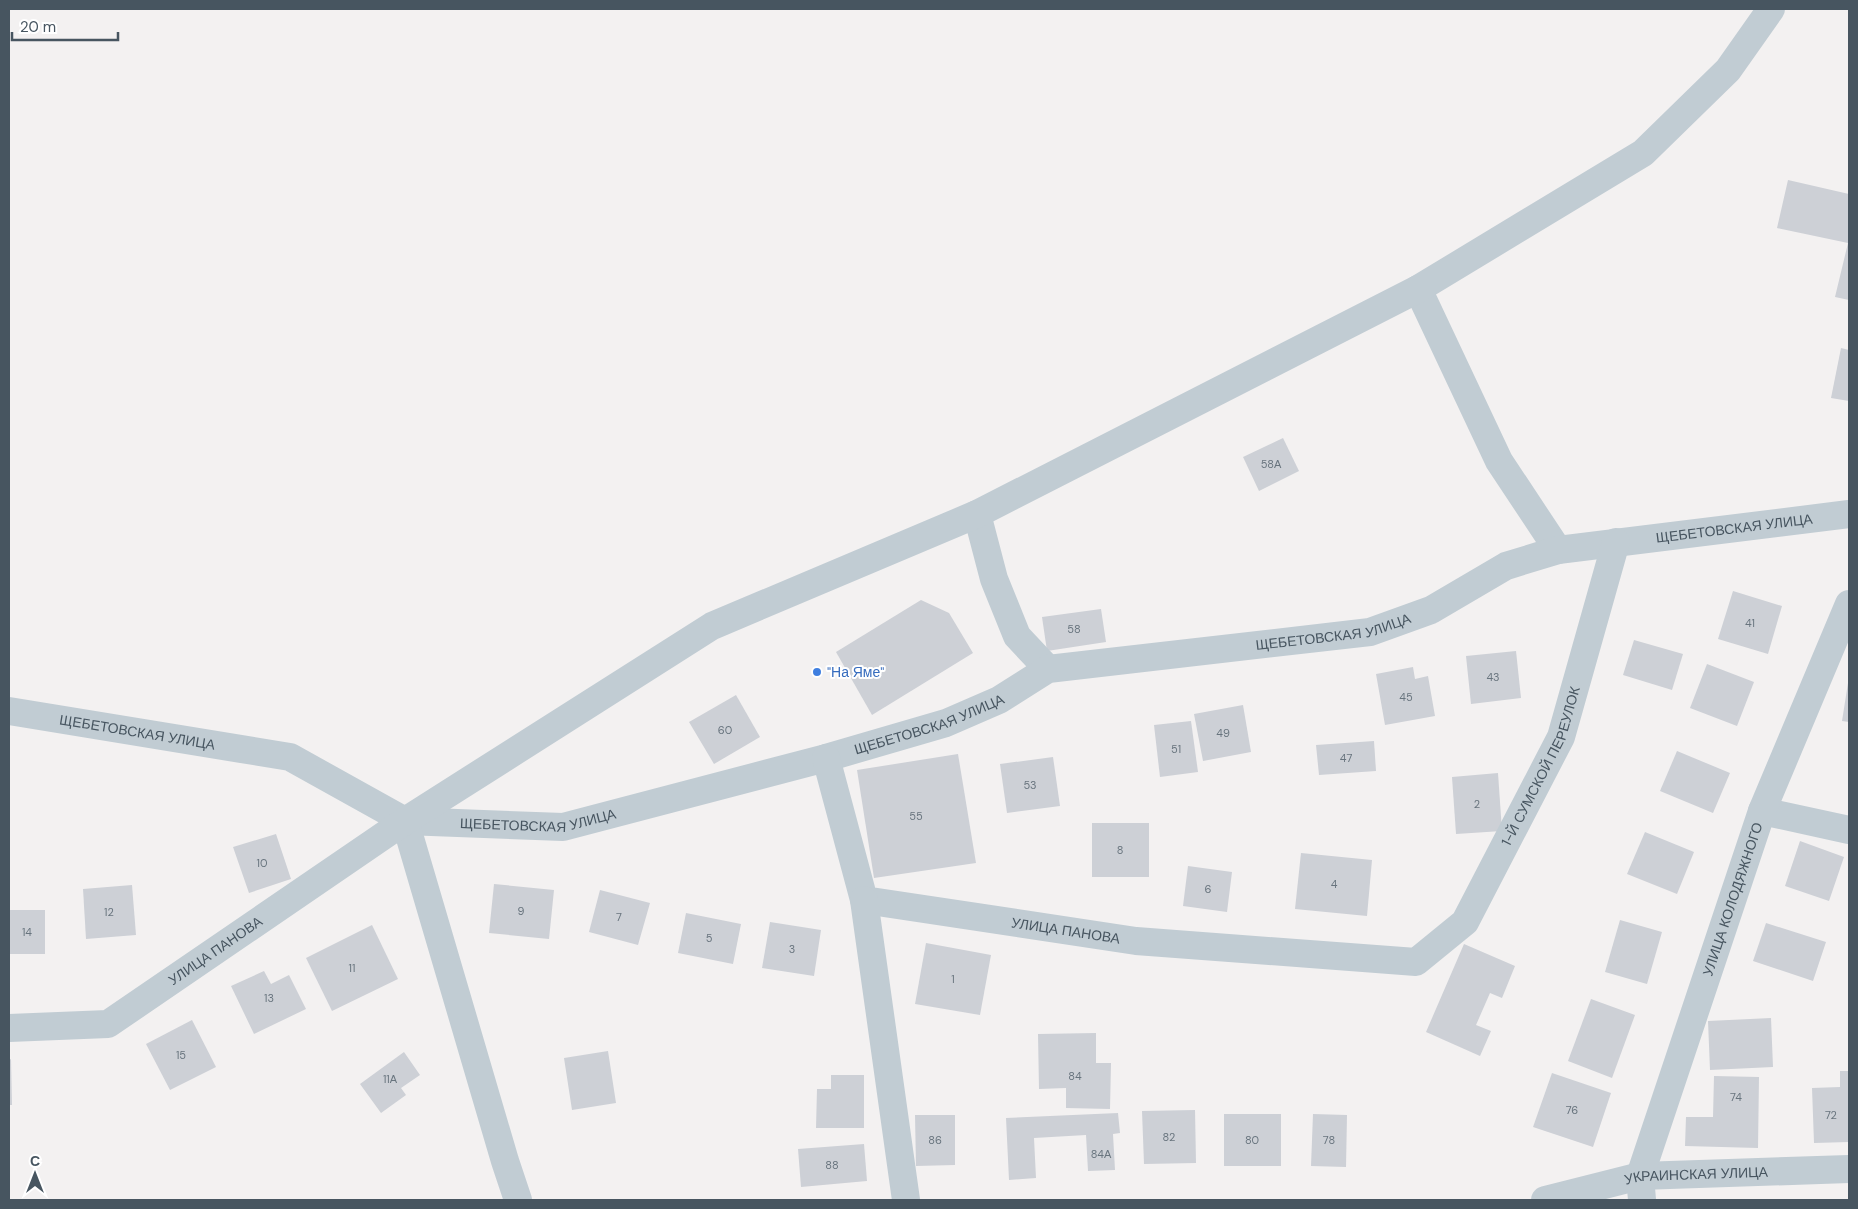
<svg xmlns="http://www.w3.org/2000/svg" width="1858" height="1209" viewBox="0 0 1858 1209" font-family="'DM Sans',sans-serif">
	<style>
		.building { fill: #cdd0d6 }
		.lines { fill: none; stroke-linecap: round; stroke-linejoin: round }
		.minor { stroke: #c1ccd3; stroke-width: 28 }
		.shop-dot { fill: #3f7fe0; stroke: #fff; stroke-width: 2 }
		.labels { text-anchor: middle; stroke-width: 4; stroke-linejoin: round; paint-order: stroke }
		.number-label { font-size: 11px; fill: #68747e }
		.street-label { font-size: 14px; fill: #475560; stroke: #fff }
		.shop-label { font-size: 14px; fill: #366cbe; stroke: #fff; text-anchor: start }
	</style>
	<rect width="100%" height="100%" fill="#f3f1f1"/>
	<g class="building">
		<polygon points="1788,180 1849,194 1849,300 1835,297 1848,243 1777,228"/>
		<polygon points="1841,348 1849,350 1849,401 1831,398"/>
		<polygon points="1283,438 1299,471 1259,491 1243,457"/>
		<polygon points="1733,591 1782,606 1768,654 1718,639"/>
		<polygon points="921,600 949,613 973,653 872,715 836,652"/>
		<polygon points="1101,609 1106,642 1047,651 1042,617"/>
		<polygon points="1634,640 1683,654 1672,690 1623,675"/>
		<polygon points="1516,651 1521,698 1471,704 1466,656"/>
		<polygon points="1707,664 1754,682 1737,726 1690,708"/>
		<polygon points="1413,667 1415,679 1428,676 1435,716 1385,725 1376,674"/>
		<polygon points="1848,683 1849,683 1849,722 1842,721"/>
		<polygon points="736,695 760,737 714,764 689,722"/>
		<polygon points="1243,705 1251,752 1203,761 1194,714"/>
		<polygon points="1191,721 1198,772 1160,777 1154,725"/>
		<polygon points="1374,741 1376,771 1319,775 1316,745"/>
		<polygon points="1677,751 1730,773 1713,813 1660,791"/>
		<polygon points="958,754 976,863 874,878 857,770"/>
		<polygon points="1053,757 1060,806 1007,813 1000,764"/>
		<polygon points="1498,773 1502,831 1456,834 1452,777"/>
		<rect x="1092" y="823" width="57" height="54"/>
		<polygon points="1645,832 1694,852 1677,894 1627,874"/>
		<polygon points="276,834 291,879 249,893 233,847"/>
		<polygon points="1800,841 1844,857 1829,901 1785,886"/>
		<polygon points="1301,853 1372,860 1367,916 1295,909"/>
		<polygon points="1188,866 1232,872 1227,912 1183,906"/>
		<polygon points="494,884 554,890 549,939 489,933"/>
		<polygon points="132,885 136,935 86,939 83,889"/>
		<polygon points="600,890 650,903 638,945 589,932"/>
		<rect x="9" y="910" width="36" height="44"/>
		<polygon points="686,913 741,924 733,964 678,953"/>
		<polygon points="1620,920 1662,932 1647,984 1605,972"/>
		<polygon points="770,922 821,930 814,976 762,968"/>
		<polygon points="1766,923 1826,942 1813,981 1753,961"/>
		<polygon points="372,925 398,979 332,1011 306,958"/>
		<polygon points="926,943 991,955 980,1015 915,1004"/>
		<polygon points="1464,944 1515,966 1502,998 1490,993 1476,1025 1491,1031 1480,1056 1426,1032"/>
		<polygon points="264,971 271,984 289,975 306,1009 254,1034 231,986"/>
		<polygon points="1591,999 1635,1015 1612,1078 1568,1061"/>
		<polygon points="1771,1018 1773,1067 1710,1070 1708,1021"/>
		<polygon points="192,1020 216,1067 170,1090 146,1044"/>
		<polygon points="1096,1033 1096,1063 1111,1063 1110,1109 1066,1108 1066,1088 1039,1089 1038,1034"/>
		<polygon points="608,1051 616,1103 572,1110 564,1058"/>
		<polygon points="404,1052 420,1075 401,1088 406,1095 381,1113 360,1084"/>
		<polygon points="11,1059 12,1105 9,1105 9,1060"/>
		<polygon points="1840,1071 1849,1071 1849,1142 1814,1143 1812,1088 1840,1087"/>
		<polygon points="1552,1073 1611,1093 1593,1147 1533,1127"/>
		<polygon points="831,1075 864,1075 864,1128 816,1128 817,1089 831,1089"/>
		<polygon points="1714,1076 1759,1077 1758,1148 1685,1146 1686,1117 1713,1117"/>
		<polygon points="1195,1110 1196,1163 1144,1164 1142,1111"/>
		<polygon points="1118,1113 1120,1133 1113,1134 1115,1170 1088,1171 1086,1135 1034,1138 1036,1178 1009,1180 1006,1118"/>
		<rect x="1224" y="1114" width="57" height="52"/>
		<polygon points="1313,1114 1347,1115 1346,1167 1311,1166"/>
		<polygon points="915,1115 955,1115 955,1165 916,1166"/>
		<polygon points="864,1144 867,1181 801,1187 798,1149"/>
	</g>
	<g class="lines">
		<g class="minor">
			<polyline points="1418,289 1499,461 1558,550"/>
			<polyline points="977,514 994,579 1017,636 1048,669"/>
			<path id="s1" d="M9 711 290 757 405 821 563 827 826 758 946 723 999 700 1048 669 1370 632 1431 610 1506 566 1558 550 1849 514"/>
			<path id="s2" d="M826 758 864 900 1136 941 1416 962 1465 922 1561 737 1616 542"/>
			<polyline points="1762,811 1849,830"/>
			<polyline points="405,821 505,1161 518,1200"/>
			<polyline points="864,900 906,1200"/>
			<path id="s3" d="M9 1028 108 1024 405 821 712 626 977 514 1418 289 1643 153 1728 70 1771 9"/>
			<path id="s4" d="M1545 1200 1640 1176 1849 1169"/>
			<path id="s5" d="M1642 1200 1640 1176 1762 811 1849 604"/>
		</g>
	</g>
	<circle class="shop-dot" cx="817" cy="672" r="5"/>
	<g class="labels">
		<g class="number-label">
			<text x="1271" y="468">58А</text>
			<text x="1750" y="627">41</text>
			<text x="1074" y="633">58</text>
			<text x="1493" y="681">43</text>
			<text x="1406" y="701">45</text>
			<text x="725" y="734">60</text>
			<text x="1223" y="737">49</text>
			<text x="1176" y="753">51</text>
			<text x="1346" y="762">47</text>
			<text x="1030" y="789">53</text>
			<text x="1477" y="808">2</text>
			<text x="916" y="820">55</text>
			<text x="1120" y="854">8</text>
			<text x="262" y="867">10</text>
			<text x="1334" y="888">4</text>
			<text x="1208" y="893">6</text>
			<text x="521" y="915">9</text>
			<text x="109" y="916">12</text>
			<text x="619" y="921">7</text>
			<text x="27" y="936">14</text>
			<text x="709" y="942">5</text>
			<text x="792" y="953">3</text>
			<text x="352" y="972">11</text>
			<text x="953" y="983">1</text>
			<text x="269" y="1002">13</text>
			<text x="181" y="1059">15</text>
			<text x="1075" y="1080">84</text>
			<text x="390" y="1083">11А</text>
			<text x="1736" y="1101">74</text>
			<text x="1572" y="1114">76</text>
			<text x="1831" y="1119">72</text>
			<text x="1169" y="1141">82</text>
			<text x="935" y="1144">86</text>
			<text x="1252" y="1144">80</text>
			<text x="1329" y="1144">78</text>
			<text x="1101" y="1158">84А</text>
			<text x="832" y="1169">88</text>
		</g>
		<g class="street-label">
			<text dy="5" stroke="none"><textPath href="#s1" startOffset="1795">ЩЕБЕТОВСКАЯ УЛИЦА</textPath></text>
			<text dy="5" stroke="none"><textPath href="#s1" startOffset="1375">ЩЕБЕТОВСКАЯ УЛИЦА</textPath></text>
			<text dy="5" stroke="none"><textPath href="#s1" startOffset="955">ЩЕБЕТОВСКАЯ УЛИЦА</textPath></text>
			<text dy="5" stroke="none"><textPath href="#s1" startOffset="130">ЩЕБЕТОВСКАЯ УЛИЦА</textPath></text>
			<text dy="5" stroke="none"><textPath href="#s2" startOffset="940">1-Й СУМСКОЙ ПЕРЕУЛОК</textPath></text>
			<text dy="5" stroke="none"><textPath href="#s1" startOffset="550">ЩЕБЕТОВСКАЯ УЛИЦА</textPath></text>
			<text dy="5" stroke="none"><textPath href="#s5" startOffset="316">УЛИЦА КОЛОДЯЖНОГО</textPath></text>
			<text dy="5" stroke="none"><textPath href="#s2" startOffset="351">УЛИЦА ПАНОВА</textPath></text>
			<text dy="5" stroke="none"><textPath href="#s3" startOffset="229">УЛИЦА ПАНОВА</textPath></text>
			<text dy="5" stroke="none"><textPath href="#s4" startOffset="154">УКРАИНСКАЯ УЛИЦА</textPath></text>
		</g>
		<g class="shop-label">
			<text x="827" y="677">"На Яме"</text>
		</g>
	</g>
	<rect width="1858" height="1209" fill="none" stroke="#475560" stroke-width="20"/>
	<g transform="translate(35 1174)" stroke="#ffffff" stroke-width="4" paint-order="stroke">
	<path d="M0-4L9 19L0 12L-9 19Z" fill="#475560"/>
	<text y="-8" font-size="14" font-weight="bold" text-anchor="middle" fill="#475560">С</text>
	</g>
	<path d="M12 32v8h106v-8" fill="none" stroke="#475560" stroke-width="2.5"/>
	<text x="20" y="32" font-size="15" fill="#475560" stroke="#ffffff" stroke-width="4" paint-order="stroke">20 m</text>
</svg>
